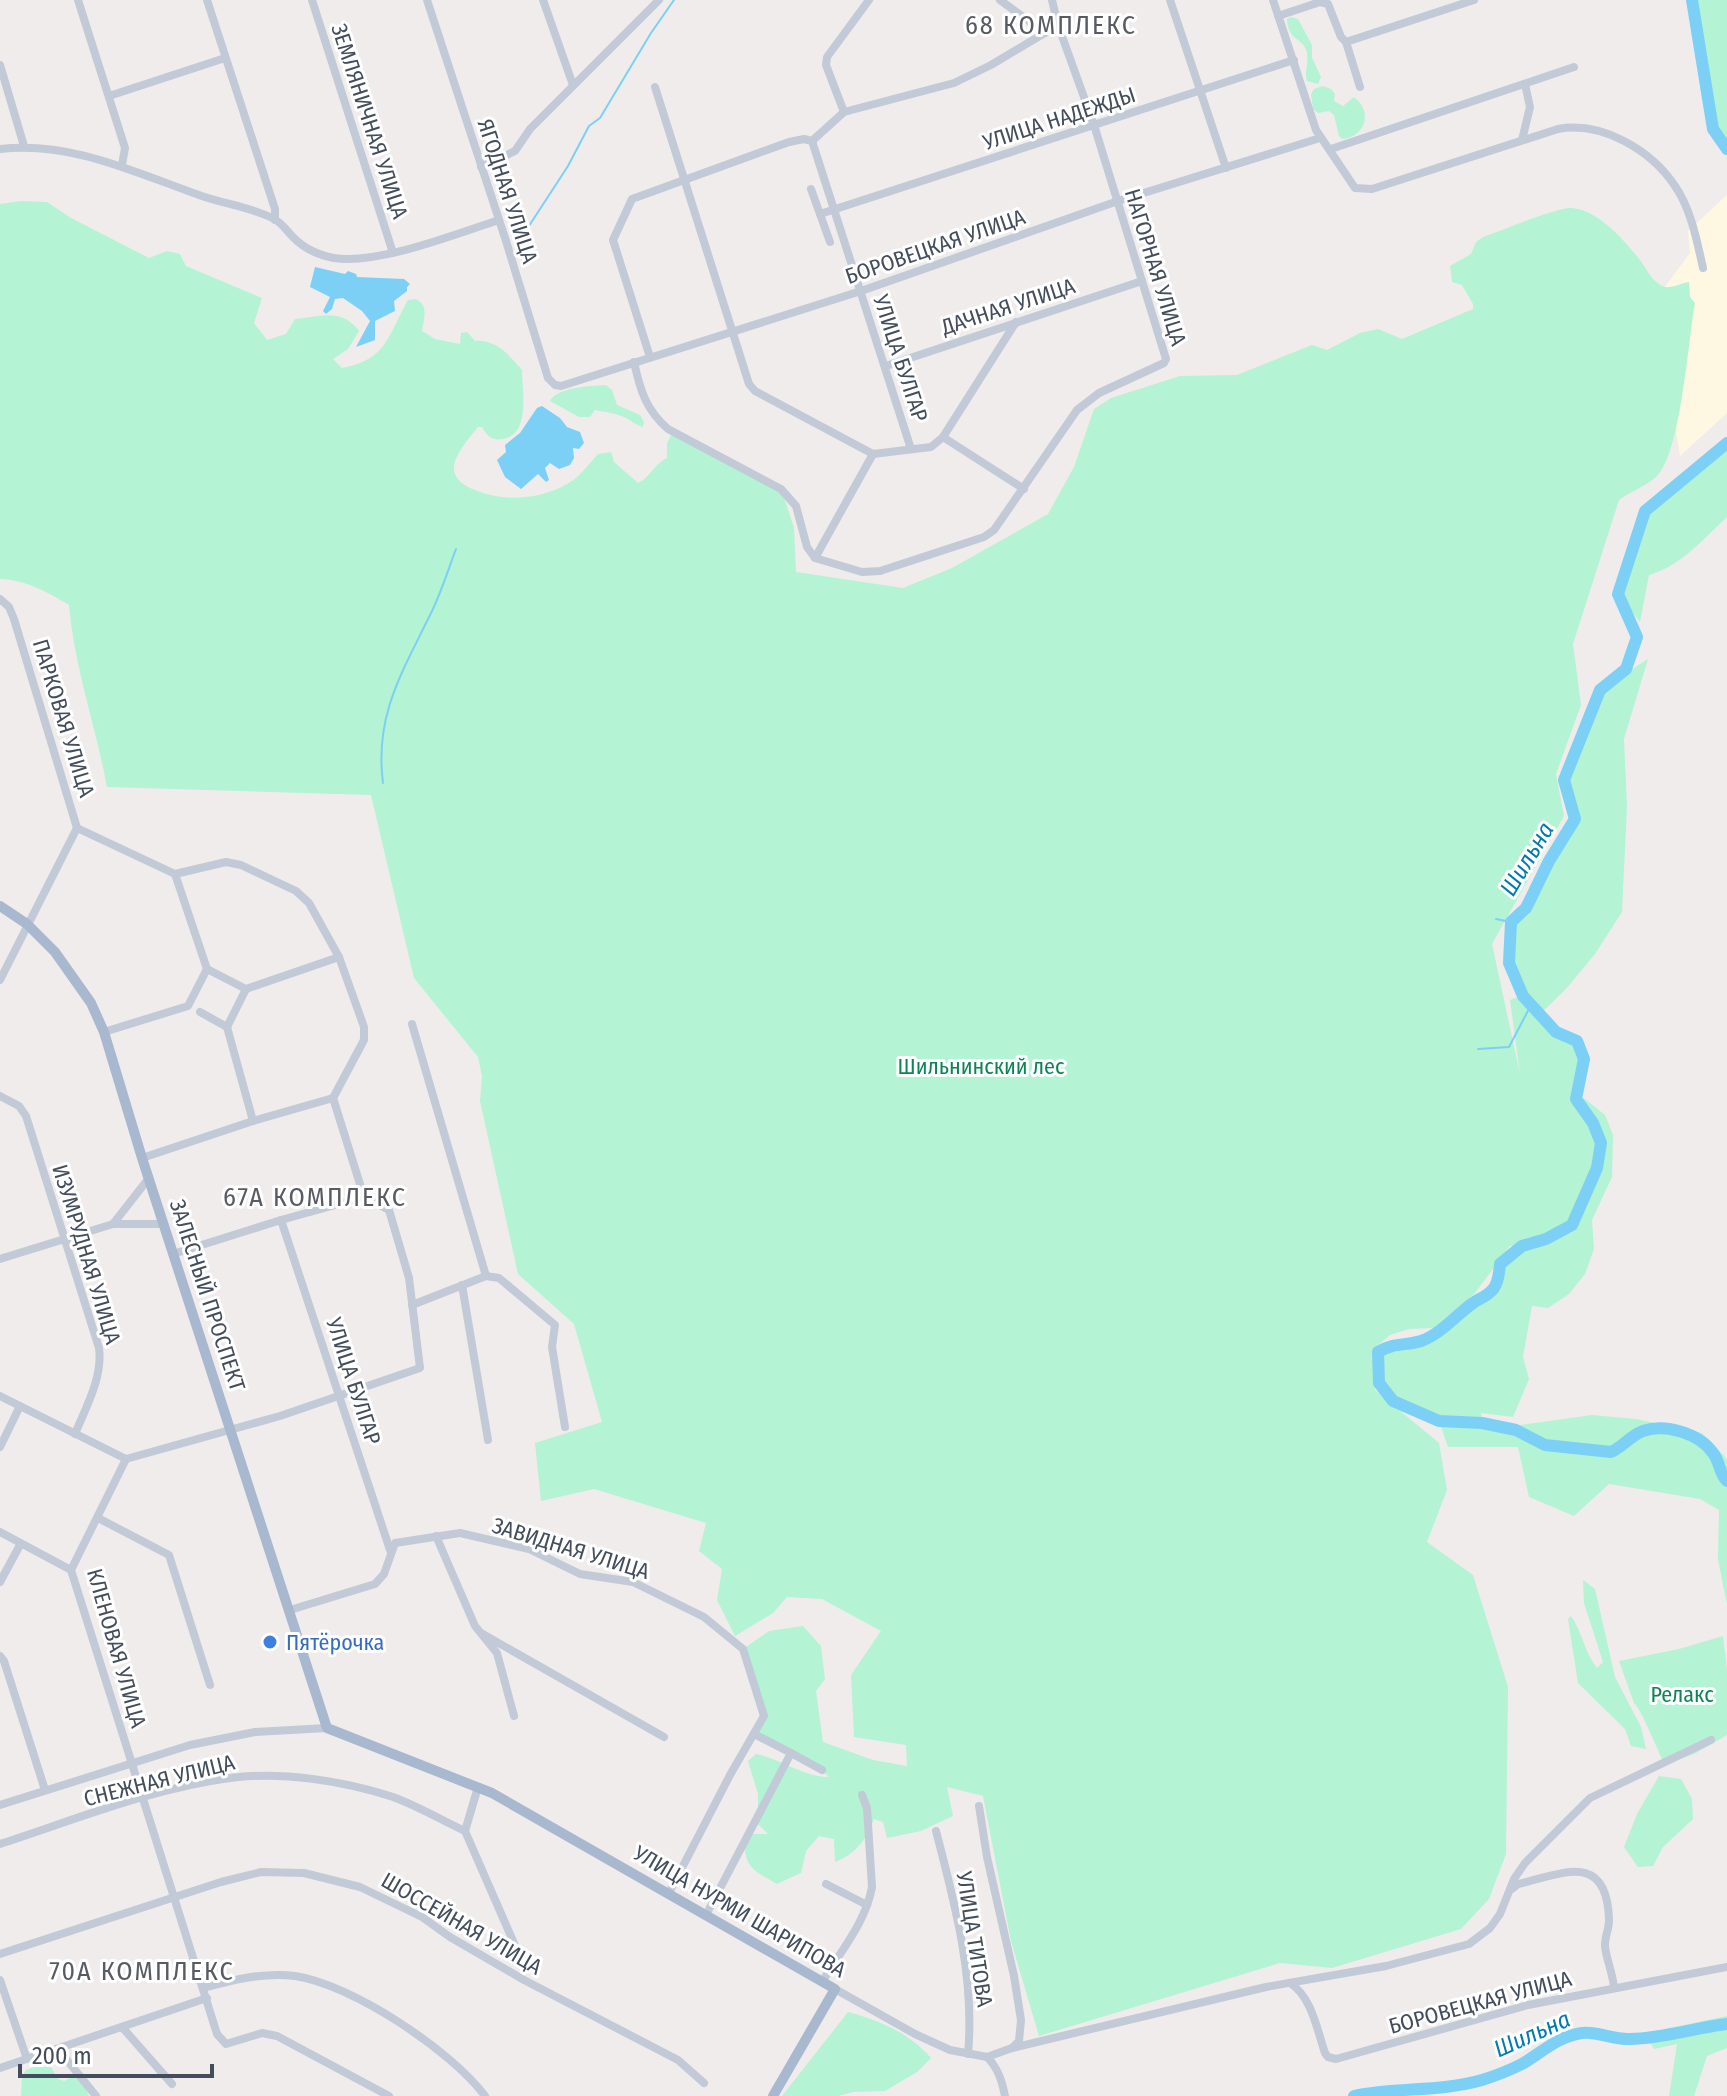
<svg xmlns="http://www.w3.org/2000/svg" width="1727" height="2096" viewBox="0 0 1727 2096" font-family="'Fira Sans Condensed',sans-serif">
	<style>
		.commercial { fill: #fef8e2 }
		.green { fill: #b4f3d3 }
		.water { fill: #7cd0f5 }
		.lines { fill: none; stroke-linecap: round; stroke-linejoin: round }
		.stream { stroke: #7cd0f5; stroke-width: 2 }
		.river { stroke: #7cd0f5; stroke-width: 12 }
		.minor { stroke: #c1cad6; stroke-width: 8 }
		.major { stroke: #a8b8cf; stroke-width: 10 }
		.shop-dot { fill: #3f7fe0; stroke: #fff; stroke-width: 3 }
		.labels { text-anchor: middle; stroke-width: 6; stroke-linejoin: round; paint-order: stroke }
		.street-label { font-size: 22px; fill: #434d5c; stroke: #fff }
		.park-label { font-size: 22px; fill: #0d8454; stroke: #fff }
		.shop-label { font-size: 22px; fill: #366cbe; stroke: #fff; text-anchor: start }
		.water-label { font-size: 24px; font-style: italic; fill: #007bb1; stroke: #fff }
		.quarter-label { font-size: 26px; letter-spacing: 2px; fill: #585c62; stroke: #fff }
	</style>
	<rect width="100%" height="100%" fill="#f0ecec"/>
	<polygon class="commercial" points="1727,195 1727,413 1680,456 1655,300 1690,253 1688,231"/>
	<g class="green">
		<polygon points="1692,0 1727,0 1727,149 1713,129"/>
		<path d="M1291 17 1298 19 1312 45V58L1321 77 1318 84 1307 81C1304 71 1309 64 1307 53 1304 37 1288 42 1287 19Z"/>
		<path d="M1323 86 1331 89 1335 94 1334 101 1343 106 1354 97C1373 111 1366 136 1343 139L1339 136 1334 115 1329 111 1318 113 1313 109 1311 94 1314 89Z"/>
		<path d="M21 201 47 202 71 218 149 258 167 251 180 254 186 266 262 298 254 323 267 340 286 334 295 319C321 316 342 308 359 331L348 349 333 359 342 368C387 360 388 335 408 300L416 299C429 306 424 318 422 331L435 339 460 344 461 333 467 332 475 341C496 339 509 355 522 370 522 390 531 434 503 439 492 441 487 436 482 427H478C470 437 452 457 454 471 456 480 463 484 470 488 501 502 537 501 567 484 580 477 588 465 598 454L611 452 614 462 638 483C650 478 652 466 667 458V443L672 433 782 491 794 528 796 572 903 588 952 568 1048 514 1074 467 1094 409 1111 398 1180 376 1237 375 1312 345 1327 350 1360 333 1378 329 1402 339 1473 309V304L1462 285 1452 282 1450 266 1471 254 1476 242 1483 237C1502 231 1556 207 1572 208 1598 210 1624 240 1640 260 1647 269 1652 283 1665 287 1673 288 1681 283 1689 282L1690 297 1695 303C1688 340 1681 455 1656 477 1646 486 1630 492 1619 500L1573 644 1581 705 1556 774 1564 816 1492 944 1520 1074 1510 1000 1523 995 1509 963 1511 922 1526 908 1549 861 1575 819 1564 780 1600 690 1648 659 1624 739 1627 806 1622 912 1595 954 1566 989 1540 1014 1556 1032 1577 1041 1584 1059 1576 1098 1585 1099 1605 1115 1613 1135 1612 1177 1592 1220 1594 1249 1585 1274 1569 1294 1548 1308 1532 1306 1523 1357 1529 1379 1513 1417 1481 1413 1483 1423 1515 1430 1521 1425 1592 1415 1636 1419 1702 1433 1727 1459V1605L1718 1559 1719 1510 1700 1499 1609 1484 1574 1516 1529 1497 1518 1447H1448L1439 1421 1393 1401 1379 1383 1378 1352C1395 1342 1405 1346 1421 1341 1441 1334 1456 1315 1473 1303 1478 1299 1485 1297 1489 1293 1498 1287 1499 1274 1500 1264L1520 1246H1510L1475 1293 1434 1328 1409 1329 1390 1335 1372 1350 1375 1390 1439 1443 1447 1490 1427 1542 1473 1575 1508 1687 1506 1854 1489 1899 1461 1929 1332 1968 1280 1963 1039 2036 1011 1941 983 1796 947 1787 953 1816 921 1831 887 1838 883 1822 874 1819C866 1840 857 1853 835 1862L834 1839 819 1836 806 1851 801 1873 777 1884C750 1869 744 1866 744 1834H768L758 1824V1794L748 1761 756 1754C780 1759 807 1778 829 1777L820 1769 754 1734 763 1716 743 1649 769 1631 803 1626 821 1646 825 1679 816 1691 823 1742 873 1760 907 1766 906 1745 854 1737 851 1675 881 1631 822 1599 787 1597 773 1613 735 1636 717 1600 722 1569 699 1551 706 1523 594 1489 541 1501 535 1443 602 1422 574 1324 518 1274 480 1101 482 1076 478 1057 414 978 371 795 107 787C96 727 74 666 69 605 47 592 26 580 0 579V204Z"/>
		<path d="M606 385 612 390 617 405 640 415 644 422 643 427C635 425 631 420 624 417 615 413 605 412 595 410L590 417H579L550 401C558 387 590 386 606 385Z"/>
		<path d="M1727 443V517C1703 539 1681 566 1649 575L1640 622 1618 594 1645 511Z"/>
		<path d="M1583 1580 1595 1589 1615 1677 1641 1727 1646 1749 1631 1746 1625 1729 1578 1683 1568 1619 1571 1616C1583 1633 1584 1652 1597 1668L1603 1662 1584 1603Z"/>
		<path d="M1723 1636 1727 1669V1735L1696 1753 1665 1765C1658 1752 1642 1710 1634 1703L1619 1661 1679 1649Z"/>
		<polygon points="1659,1776 1681,1779 1692,1799 1693,1819 1663,1847 1653,1866 1638,1867 1624,1847 1637,1814"/>
		<path d="M848 2012C880 2021 908 2032 931 2058L917 2072 885 2091 853 2092 838 2096H782Z"/>
		<polygon points="1727,2016 1727,2048 1707,2056 1694,2096 1669,2096 1677,2044 1654,2049 1645,2033"/>
		<polygon points="43,2064 51,2067 58,2079 64,2081 74,2076 84,2085 89,2096 21,2096 22,2077 26,2070"/>
	</g>
	<g class="water">
		<polygon points="315,267 345,274 348,271 356,274 357,277 404,279 410,284 407,287 407,291 394,301 395,311 375,321 375,340 356,347 370,321 362,311 343,298 335,299 332,309 326,314 323,311 330,297 310,287"/>
		<polygon points="542,406 560,418 567,427 580,432 584,443 579,449 573,448 574,458 570,465 559,469 550,463 545,468 549,480 546,482 538,474 521,489 505,477 497,460 506,452 505,445 520,433 537,408"/>
	</g>
	<g class="lines">
		<g class="stream">
			<polyline points="527,229 568,166 589,126 600,118 651,33 674,0"/>
			<path d="M383 783C374 715 403 671 431 613 441 593 448 570 456 549"/>
			<polyline points="1496,919 1511,922"/>
			<polyline points="1478,1049 1509,1047 1531,1005"/>
		</g>
		<g class="river">
			<polyline points="1692,0 1713,129 1727,149"/>
			<path d="M1727 443 1645 511 1618 594 1637 637 1626 669 1600 690 1564 780 1575 819 1549 861 1526 908 1511 922 1509 963 1523 996 1556 1032 1577 1041 1584 1059 1576 1099 1593 1123 1601 1143 1597 1168 1572 1225 1546 1239 1522 1246 1500 1264C1499 1274 1498 1287 1489 1293 1485 1297 1478 1299 1473 1303 1456 1315 1441 1334 1421 1341 1405 1346 1395 1342 1378 1352L1379 1383 1393 1401 1439 1421 1482 1423 1516 1430 1545 1445 1611 1452C1623 1447 1631 1435 1643 1431 1666 1423 1700 1434 1713 1453 1720 1462 1719 1473 1727 1481"/>
			<path d="M1354 2096C1397 2087 1440 2092 1482 2080 1495 2076 1510 2070 1522 2064 1541 2053 1558 2036 1582 2033 1597 2031 1614 2040 1630 2039 1664 2038 1694 2028 1727 2024"/>
		</g>
		<g class="minor">
			<polyline points="78,0 125,148 122,165"/>
			<polyline points="207,0 275,209 275,220"/>
			<polyline points="312,0 393,253"/>
			<polyline points="427,0 506,241 548,378 555,385 561,386 861,291 1118,201 1320,138"/>
			<polyline points="543,0 573,85"/>
			<polyline points="1000,0 1045,33"/>
			<polyline points="1170,0 1226,168"/>
			<path d="M1273 0 1316 130 1355 188 1372 189 1558 129C1602 121 1651 150 1675 186 1691 209 1697 241 1703 268"/>
			<polyline points="1278,16 1320,2 1328,4 1341,37 1346,42 1360,87"/>
			<polyline points="1346,42 1474,0"/>
			<polyline points="0,65 24,146"/>
			<polyline points="655,87 749,384 755,391 873,454 931,447 943,437 1016,322"/>
			<polyline points="109,96 225,58"/>
			<polyline points="844,112 826,65 827,57 869,0"/>
			<polyline points="1522,140 1530,107 1525,84"/>
			<polyline points="812,141 911,449"/>
			<path d="M0 149C71 141 134 172 199 195 223 204 252 207 274 219 282 223 286 230 292 236 303 248 318 255 334 258 378 265 455 234 499 220"/>
			<polyline points="1331,149 1574,67"/>
			<polyline points="481,167 515,151 530,129 659,0"/>
			<polyline points="811,189 830,242"/>
			<polyline points="820,214 1294,60"/>
			<polyline points="650,357 613,240 632,199 789,142 804,139 812,141 844,112 954,83 991,65 1058,25"/>
			<path d="M634 362C640 390 646 410 668 429L781 489 796 506 807 547 815 558 862 572 880 571 984 537 994 530 1077 410 1099 393 1164 363 1166 359 1094 125 1058 25 1052 0"/>
			<polyline points="886,366 1142,281"/>
			<polyline points="943,437 1024,489"/>
			<polyline points="815,558 873,454"/>
			<polyline points="0,599 9,607 14,619 77,828 0,980"/>
			<polyline points="77,828 175,874"/>
			<polyline points="175,874 207,969"/>
			<polyline points="246,989 339,957"/>
			<polyline points="412,1024 486,1276"/>
			<polyline points="227,1027 253,1121"/>
			<polyline points="104,1032 188,1006 207,969 246,989 227,1027 200,1012"/>
			<path d="M0 1096 19 1106 26 1116 99 1348C103 1377 86 1407 75 1434"/>
			<polyline points="142,1158 253,1121 333,1098"/>
			<polyline points="281,1220 391,1553"/>
			<polyline points="113,1224 163,1224"/>
			<polyline points="173,1254 281,1220 364,1197"/>
			<polyline points="0,1259 113,1224 149,1178"/>
			<polyline points="462,1285 488,1440"/>
			<polyline points="412,1305 486,1276 499,1278 555,1325 552,1347 565,1427"/>
			<polyline points="0,1396 126,1459"/>
			<polyline points="0,1447 20,1406"/>
			<polyline points="126,1459 280,1416 420,1368 409,1278 389,1210 364,1197 333,1098 364,1040 364,1027 339,957 309,903 296,891 241,865 226,862 175,874"/>
			<polyline points="126,1459 71,1570 217,2034 226,2044 262,2033 277,2036 389,2096"/>
			<polyline points="98,1518 169,1555 210,1685"/>
			<polyline points="0,1532 71,1570"/>
			<polyline points="436,1536 475,1626 497,1653 514,1716"/>
			<polyline points="0,1582 20,1545"/>
			<polyline points="290,1610 375,1584 384,1574 395,1543 460,1533 529,1549 580,1574 633,1582 704,1617 743,1649 764,1716 730,1775 669,1893"/>
			<polyline points="481,1633 664,1737"/>
			<polyline points="0,1656 4,1661 45,1790"/>
			<polyline points="791,1753 822,1770"/>
			<polyline points="478,1787 465,1831 520,1957"/>
			<polyline points="0,1805 190,1745 255,1732 327,1728"/>
			<polyline points="979,1806 987,1857 1014,1976 1021,2020 1019,2041 1012,2048"/>
			<path d="M936 1831C955 1904 975 1978 968 2054"/>
			<path d="M0 1844C74 1820 153 1788 230 1778 282 1771 343 1781 393 1797 418 1806 441 1820 465 1831"/>
			<polyline points="826,1884 867,1905"/>
			<path d="M1512 1889 1518 1884C1562 1874 1607 1850 1609 1920 1609 1929 1605 1936 1605 1945 1605 1956 1613 1973 1614 1988"/>
			<polyline points="706,1915 791,1753 754,1734"/>
			<polyline points="0,1954 221,1882 261,1872 304,1873 360,1887 422,1917 450,1937 524,1980 678,2060 704,2083"/>
			<polyline points="0,1980 27,2059"/>
			<path d="M822 1982C840 1952 866 1922 872 1887L867 1808 862 1795"/>
			<path d="M1290 1983C1312 1997 1317 2030 1325 2053L1328 2057 1336 2059 1528 2005 1727 1967"/>
			<path d="M203 1988C233 1980 263 1972 295 1976 351 1984 451 2050 485 2096"/>
			<polyline points="835,1989 915,2034 950,2050 987,2057 1012,2048 1266,1987 1386,1966 1469,1944 1490,1928 1500,1914 1514,1879 1525,1863 1590,1798 1711,1740"/>
			<polyline points="122,2027 172,2084"/>
			<polyline points="58,2049 96,2096"/>
			<path d="M987 2057C998 2068 1002 2081 1005 2096"/>
			<polyline points="0,2068 207,1998"/>
		</g>
		<polyline class="major" points="0,906 27,924 55,952 91,1003 104,1032 142,1158 327,1728 492,1793 835,1989 773,2096"/>
	</g>
	<circle class="shop-dot" cx="270" cy="1642" r="8"/>
	<g class="labels">
		<g class="street-label">
			<text transform="translate(1059 118) rotate(-18)" y="8">УЛИЦА НАДЕЖДЫ</text>
			<text transform="translate(370 121) rotate(72)" y="8">ЗЕМЛЯНИЧНАЯ УЛИЦА</text>
			<text transform="translate(508 191) rotate(72)" y="8">ЯГОДНАЯ УЛИЦА</text>
			<text transform="translate(935 246) rotate(-19)" y="8">БОРОВЕЦКАЯ УЛИЦА</text>
			<text transform="translate(1156 267) rotate(73)" y="8">НАГОРНАЯ УЛИЦА</text>
			<text transform="translate(1008 306) rotate(-18)" y="8">ДАЧНАЯ УЛИЦА</text>
			<text transform="translate(901 358) rotate(72)" y="8">УЛИЦА БУЛГАР</text>
			<text transform="translate(64 718) rotate(73)" y="8">ПАРКОВАЯ УЛИЦА</text>
			<text transform="translate(87 1254) rotate(73)" y="8">ИЗУМРУДНАЯ УЛИЦА</text>
			<text transform="translate(208 1295) rotate(72)" y="8">ЗАЛЕСНЫЙ ПРОСПЕКТ</text>
			<text transform="translate(354 1381) rotate(72)" y="8">УЛИЦА БУЛГАР</text>
			<text transform="translate(571 1548) rotate(17)" y="8">ЗАВИДНАЯ УЛИЦА</text>
			<text transform="translate(117 1648) rotate(74)" y="8">КЛЕНОВАЯ УЛИЦА</text>
			<text transform="translate(159 1780) rotate(-14)" y="8">СНЕЖНАЯ УЛИЦА</text>
			<text transform="translate(740 1911) rotate(30)" y="8">УЛИЦА НУРМИ ШАРИПОВА</text>
			<text transform="translate(462 1923) rotate(30)" y="8">ШОССЕЙНАЯ УЛИЦА</text>
			<text transform="translate(975 1939) rotate(81)" y="8">УЛИЦА ТИТОВА</text>
			<text transform="translate(1480 2002) rotate(-15)" y="8">БОРОВЕЦКАЯ УЛИЦА</text>
		</g>
		<g class="park-label">
			<text x="981" y="1074">Шильнинский лес</text>
			<text x="1682" y="1702">Релакс</text>
		</g>
		<g class="shop-label">
			<text x="286" y="1650">Пятёрочка</text>
		</g>
		<g class="water-label">
			<text transform="translate(1527 859) rotate(-59)" y="8">Шильна</text>
			<text transform="translate(1532 2034) rotate(-24)" y="8">Шильна</text>
		</g>
		<g class="quarter-label">
			<text x="1051" y="34">68 КОМПЛЕКС</text>
			<text x="315" y="1206">67А КОМПЛЕКС</text>
			<text x="142" y="1980">70А КОМПЛЕКС</text>
		</g>
	</g>
	<path d="M20 2064v12h192v-12" fill="none" stroke="#434d5c" stroke-width="4"/>
	<text x="32" y="2064" font-size="24" fill="#434d5c" stroke="#ffffff" stroke-width="6" paint-order="stroke">200 m</text>
</svg>
